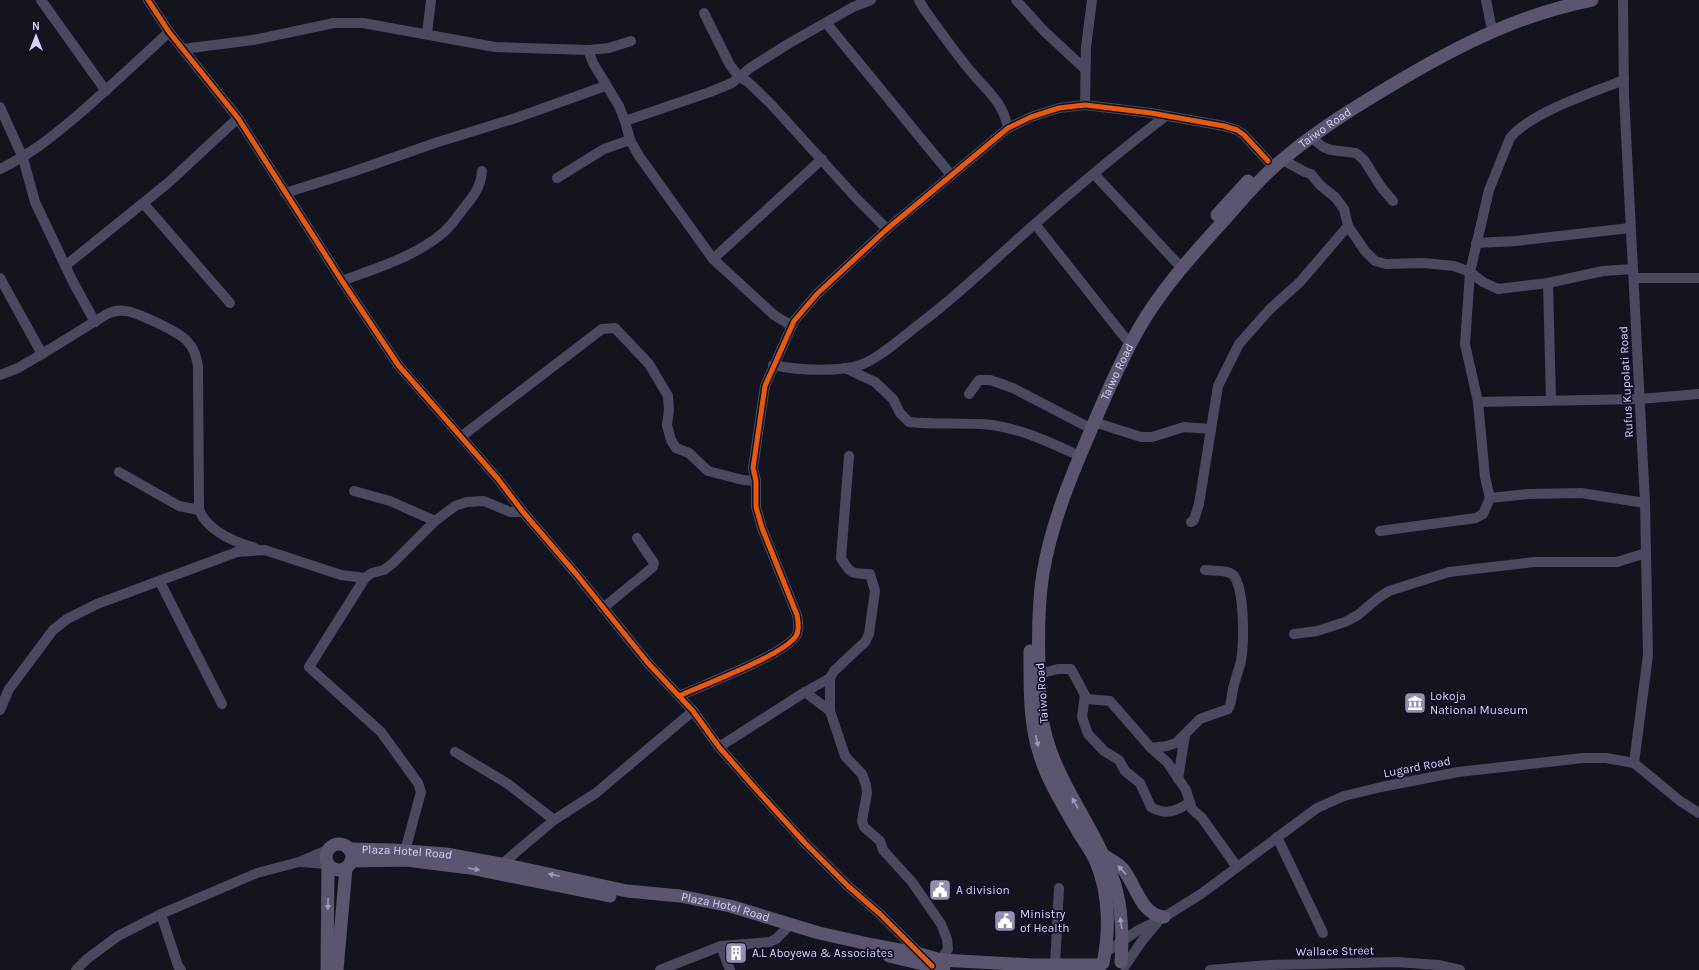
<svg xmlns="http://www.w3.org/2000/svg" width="1699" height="970" viewBox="0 0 1699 970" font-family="Karla,sans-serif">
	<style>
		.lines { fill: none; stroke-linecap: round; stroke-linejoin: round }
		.minor { stroke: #494a5f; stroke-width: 10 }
		.major { stroke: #5b5570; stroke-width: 13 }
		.cycleway-casing { stroke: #110f23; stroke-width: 8 }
		.cycleway { stroke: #e8590c; stroke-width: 5 }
		.oneway { fill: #9e9abe }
		.labels { text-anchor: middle; stroke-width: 3.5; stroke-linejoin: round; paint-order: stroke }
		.street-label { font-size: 12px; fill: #d4d3fd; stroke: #110f23 }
		.poi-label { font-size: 12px; fill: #d4d3fd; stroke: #110f23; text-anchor: start }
	</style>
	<rect width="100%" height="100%" fill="#14141e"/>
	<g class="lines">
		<g class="minor">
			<polyline points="41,0 106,91"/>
			<polyline points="148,0 169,32 238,118 342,281 399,366 498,479 523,512 577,575 648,663 693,711 719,747 755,788 805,843 848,886 880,914 921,955"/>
			<path d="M919 0 924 9C940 31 956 54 973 74 990 94 1002 101 1008 128"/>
			<polyline points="1016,0 1044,31 1085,69"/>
			<polyline points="1486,0 1491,25"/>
			<polyline points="1623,0 1624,95 1645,503 1648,655 1634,763"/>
			<polyline points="704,13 730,65 739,77 748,82 770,103 857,199 887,229"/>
			<polyline points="827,24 951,175"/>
			<polyline points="427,34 431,0"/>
			<polyline points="183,49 253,40 334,23 363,23 495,47 588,50 609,48 631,41"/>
			<polyline points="588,50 593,63 619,106 625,121 630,140 639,156 713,259 774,315 792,326"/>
			<polyline points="1085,105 1086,47 1092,0"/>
			<polyline points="0,107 23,158 35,202 73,282 95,322"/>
			<polyline points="625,121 710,92 732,83 750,68 788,44 853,7 871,0"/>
			<polyline points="1311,137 1323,147 1331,150 1356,153 1364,160 1381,187 1393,201"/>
			<polyline points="1283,160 1305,172 1311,174 1320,185 1335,197 1344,209 1348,226 1365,251 1375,261 1386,264 1424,263 1454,266 1470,272 1483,282 1498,289 1548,283 1603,271 1633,269"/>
			<path d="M0 169C31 154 52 137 78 115 109 88 139 60 169 32"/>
			<polyline points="1094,174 1177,263"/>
			<polyline points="557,178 604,149 630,140"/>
			<polyline points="285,193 352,172 435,143 516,118 605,86"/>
			<polyline points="144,204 230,303"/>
			<polyline points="1035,224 1126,339"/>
			<polyline points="1476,243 1516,241 1630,228"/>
			<polyline points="713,259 822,159"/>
			<polyline points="65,266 168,183 238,118"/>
			<polyline points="0,278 42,354"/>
			<polyline points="1635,278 1699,278"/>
			<path d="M342 281C376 268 415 257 444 232 451 226 457 217 463 209 473 197 481 187 482 171"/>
			<polyline points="1548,283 1551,400"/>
			<path d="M773 365C796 370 841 373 863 364 883 356 908 332 926 319 965 289 999 255 1036 223 1078 186 1121 150 1166 116"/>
			<path d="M845 368 875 382 893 399 900 413 909 422C936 425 965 422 992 425 1021 429 1047 441 1073 453"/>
			<path d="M0 375 18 368 42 354 107 314C113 311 119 310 125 311 137 312 179 332 187 341 194 348 196 356 198 366L199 510C208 531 234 542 255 548"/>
			<polyline points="969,394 979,380 990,380 1013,388 1084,425"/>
			<polyline points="1478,402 1640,399 1699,394"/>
			<polyline points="1094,422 1141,437 1152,437 1184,427 1211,429"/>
			<polyline points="462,436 602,329 615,328 649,364 668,396 669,410 667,425 671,440 676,448 689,453 708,471 743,480 756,481"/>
			<path d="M849 456 841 558C850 574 852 574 870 574L875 591 869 634 865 642 834 671 830 678V711L845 756 862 774 866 785 867 793 862 821 864 827 880 841 883 850 912 882 941 924 947 939 948 949 941 960"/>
			<polyline points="119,472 179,506 199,510"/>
			<polyline points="354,491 390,501 435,521"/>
			<path d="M1490 498 1485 477 1478 402 1465 344 1470 272 1489 190 1510 138C1530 113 1593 92 1624 80"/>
			<polyline points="1191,522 1194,520 1199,504 1218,386 1239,344 1270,309 1300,282 1348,226"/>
			<polyline points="1380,531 1476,518 1483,514 1490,498 1528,494 1581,493 1645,503"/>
			<polyline points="365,578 309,667 381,732 418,783 421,792 405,851"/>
			<polyline points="160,582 222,704"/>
			<polyline points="603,608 653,567 654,563 637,538"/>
			<polyline points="1294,634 1317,631 1345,622 1358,615 1378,598 1389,591 1449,572 1534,562 1617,562 1646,553"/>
			<polyline points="1039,674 1058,669 1071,669 1087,699 1110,701 1151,748 1167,762 1186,790 1192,809 1202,818 1237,867"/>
			<polyline points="805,692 830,711"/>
			<path d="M1085 695 1082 717 1088 734 1104 751 1119 760 1125 771 1140 783 1151 807C1166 816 1176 811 1189 803"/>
			<path d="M679 696C703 685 784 655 796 636 800 630 798 621 797 615L762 528 756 507V481L753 468 765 386 794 321 817 294 887 229 1008 128 1031 117 1059 108 1085 105 1151 113 1224 126 1237 130 1244 135 1268 161"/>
			<polyline points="0,710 9,689 53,630 67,619 97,604 237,552 265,550 341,575 365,578 372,573 384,570 393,563 435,521 455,506 467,502 484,501 510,512 523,512"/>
			<polyline points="719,747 805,692 830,678"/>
			<path d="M1151 748 1167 746 1176 743 1200 719 1228 709C1233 702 1231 693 1234 685 1236 677 1239 669 1241 661 1244 644 1245 591 1234 576 1229 569 1213 571 1205 570"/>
			<polyline points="455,752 508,784 554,820"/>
			<polyline points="1178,779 1185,735"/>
			<polyline points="1277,837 1323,933"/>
			<polyline points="301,862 327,864"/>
			<polyline points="502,864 554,820 596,793 693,711"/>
			<polyline points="161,914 178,966 181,970"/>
			<polyline points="721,946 730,970"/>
			<polyline points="1106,952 1137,931 1161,919 1201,894 1317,808 1344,796 1381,787 1458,772 1583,758 1606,758 1634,763 1680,801 1699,813"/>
			<polyline points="1055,966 1059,888"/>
			<polyline points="1125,966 1142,941 1157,923"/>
			<polyline points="76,970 87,959 118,936 161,914 257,873 299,862 327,850"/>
			<polyline points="660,970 721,946 770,942 776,939 787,928"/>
			<polyline points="1210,970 1269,965 1397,962 1438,965 1460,970"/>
		</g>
		<g class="major">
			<polyline points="1217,215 1248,181"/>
			<path d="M1030 651C1030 686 1029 723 1040 756 1049 784 1066 810 1080 835 1086 844 1093 854 1097 864 1109 894 1110 931 1103 963"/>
			<circle cx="339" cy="857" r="13"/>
			<path id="s1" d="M349 849 394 850 446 854 506 865 627 891 680 896 730 906 819 933 873 945 920 954 941 960 1033 965H1101"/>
			<path d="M1102 854C1109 859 1118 863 1123 869 1136 885 1141 915 1164 917"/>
			<polyline points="351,861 406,860 470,868 610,896"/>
			<polyline points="889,956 932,966 944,967"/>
			<path id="s2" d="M1121 962C1123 938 1122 906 1114 882 1094 822 1048 775 1041 711 1039 696 1040 681 1039 667 1038 636 1038 604 1043 573 1051 526 1069 481 1088 437 1103 401 1119 364 1138 330 1162 288 1195 252 1227 217 1246 195 1265 173 1288 155 1322 127 1360 104 1397 82 1459 45 1521 14 1592 0"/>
			<polyline points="327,970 328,865"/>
			<polyline points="337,970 346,868"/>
		</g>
		<g class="cycleway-casing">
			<g id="cycleway">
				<polyline points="148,0 169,32 238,118 342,281 399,366 498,479 523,512 577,575 648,663 693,711 719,747 755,788 805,843 848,886 880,914 932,966"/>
				<path d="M679 696C703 685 784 655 796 636 800 630 798 621 797 615L762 528 756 507V481L753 468 765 386 794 321 817 294 887 229 1008 128 1031 117 1059 108 1085 105 1151 113 1224 126 1237 130 1244 135 1268 161"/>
			</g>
		</g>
		<use href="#cycleway" class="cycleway"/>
	</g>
	<defs><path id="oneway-solid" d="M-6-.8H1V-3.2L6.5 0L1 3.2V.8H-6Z"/></defs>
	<g class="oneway">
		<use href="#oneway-solid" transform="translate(1037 741) rotate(77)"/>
		<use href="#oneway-solid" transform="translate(1075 803) rotate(-119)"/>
		<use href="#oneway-solid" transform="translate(474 869) rotate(10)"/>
		<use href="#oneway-solid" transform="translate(1122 870) rotate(-133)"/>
		<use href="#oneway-solid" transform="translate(554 875) rotate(-168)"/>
		<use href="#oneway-solid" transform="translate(328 904) rotate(91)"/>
		<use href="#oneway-solid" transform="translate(1121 923) rotate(-98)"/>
	</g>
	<defs>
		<g id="museum-square" transform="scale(1.15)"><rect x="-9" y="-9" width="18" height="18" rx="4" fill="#9190af" stroke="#110f23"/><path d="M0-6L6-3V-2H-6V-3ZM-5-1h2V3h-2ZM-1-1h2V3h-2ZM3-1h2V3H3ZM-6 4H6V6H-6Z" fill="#fff"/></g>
		<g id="civic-square" transform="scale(1.15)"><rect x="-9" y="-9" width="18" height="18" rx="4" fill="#9190af" stroke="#110f23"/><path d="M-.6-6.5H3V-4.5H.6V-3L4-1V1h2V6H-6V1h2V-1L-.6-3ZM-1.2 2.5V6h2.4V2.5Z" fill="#fff"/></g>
		<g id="building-square" transform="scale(1.15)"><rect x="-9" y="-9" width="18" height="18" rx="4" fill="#9190af" stroke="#110f23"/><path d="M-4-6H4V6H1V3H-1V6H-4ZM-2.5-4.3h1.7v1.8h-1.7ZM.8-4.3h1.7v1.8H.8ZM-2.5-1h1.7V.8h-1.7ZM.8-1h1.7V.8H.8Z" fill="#fff"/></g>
	</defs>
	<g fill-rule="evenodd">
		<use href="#museum-square" x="1415" y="703"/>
		<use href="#civic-square" x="940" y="890"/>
		<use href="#civic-square" x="1005" y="921"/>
		<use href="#building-square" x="736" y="953"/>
	</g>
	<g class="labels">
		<g class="street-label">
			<text dy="4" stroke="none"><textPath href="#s2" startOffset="945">Taiwo Road</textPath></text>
			<text dy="4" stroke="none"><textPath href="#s2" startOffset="621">Taiwo Road</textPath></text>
			<text transform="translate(1626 382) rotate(-93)" y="4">Rufus Kupolati Road</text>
			<text transform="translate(1042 693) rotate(-94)" y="4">Taiwo Road</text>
			<text transform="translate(1417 767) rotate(-11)" y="4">Lugard Road</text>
			<text dy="4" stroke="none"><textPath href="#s1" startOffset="58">Plaza Hotel Road</textPath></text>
			<text dy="4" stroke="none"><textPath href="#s1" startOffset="382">Plaza Hotel Road</textPath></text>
			<text transform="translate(1335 951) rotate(-1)" y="4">Wallace Street</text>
		</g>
		<g class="poi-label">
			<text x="1430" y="700">Lokoja<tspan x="1430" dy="14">National Museum</tspan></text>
			<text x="956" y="894">A division</text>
			<text x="1020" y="918">Ministry<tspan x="1020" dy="14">of Health</tspan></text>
			<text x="752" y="957">A.L Aboyewa &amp; Associates</text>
		</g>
	</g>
	<g transform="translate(36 36)" stroke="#110f23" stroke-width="3" paint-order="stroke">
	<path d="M0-3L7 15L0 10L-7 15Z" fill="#d4d3fd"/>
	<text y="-6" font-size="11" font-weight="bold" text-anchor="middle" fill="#d4d3fd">N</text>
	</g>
</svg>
